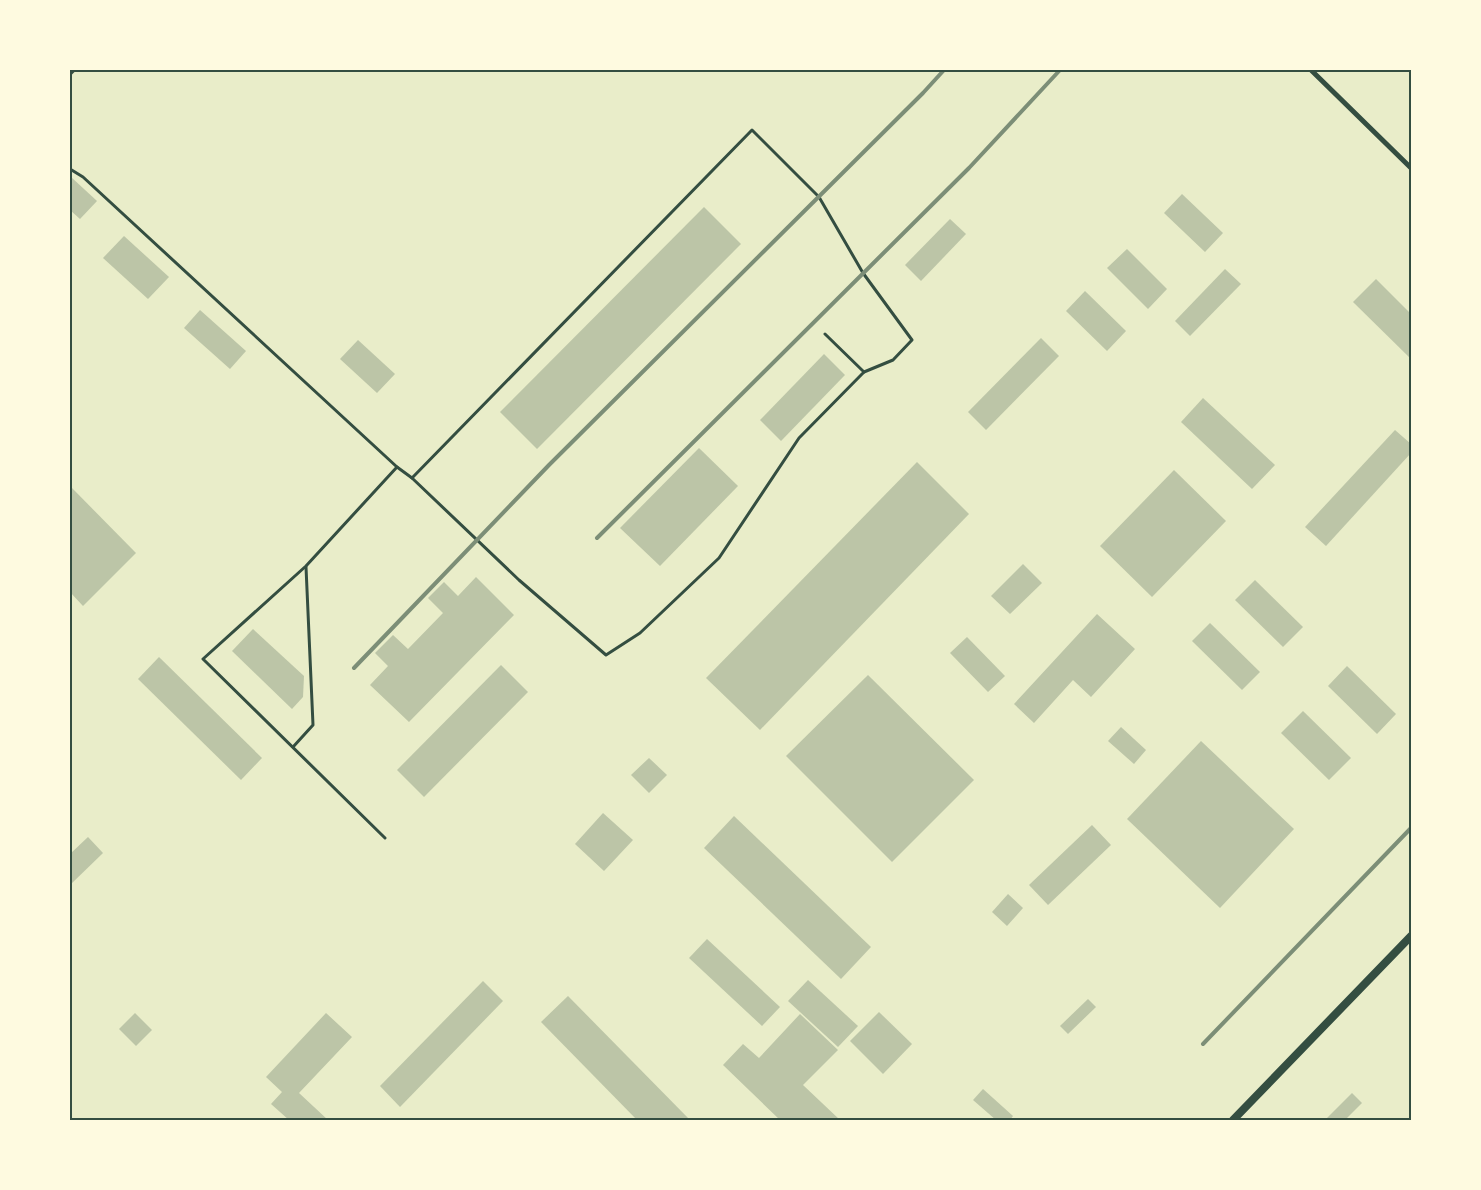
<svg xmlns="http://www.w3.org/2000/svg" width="1481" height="1190" viewBox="0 0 1481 1190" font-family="'Exo 2',sans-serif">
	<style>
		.building { fill: #bcc5a7 }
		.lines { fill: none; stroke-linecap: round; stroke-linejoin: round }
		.service { stroke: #344e41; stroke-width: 3 }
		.minor { stroke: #344e41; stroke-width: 5 }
		.tertiary { stroke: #344e41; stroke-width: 8 }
		.rail { stroke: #7c8e77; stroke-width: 4 }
		.neatline { fill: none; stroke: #344e41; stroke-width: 2 }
	</style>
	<rect width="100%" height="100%" fill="#e9edc9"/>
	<g class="building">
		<polygon points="71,177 97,201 80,219 70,210 70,179"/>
		<polygon points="1182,194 1223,233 1205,252 1164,213"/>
		<polygon points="704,207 741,244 537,449 500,412"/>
		<polygon points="950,219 966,234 921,281 905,265"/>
		<polygon points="124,236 169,277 148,299 103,258"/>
		<polygon points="1127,249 1167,289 1148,309 1107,268"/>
		<polygon points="1225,269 1241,284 1190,336 1175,321"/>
		<polygon points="1376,279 1411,314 1411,359 1353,302"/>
		<polygon points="1085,291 1126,331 1107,351 1066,311"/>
		<polygon points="200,310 246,351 230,369 184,328"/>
		<polygon points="1041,338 1059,356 986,430 968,412"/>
		<polygon points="358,340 395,374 377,393 340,359"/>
		<polygon points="824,354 845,375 781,441 760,420"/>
		<polygon points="1203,398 1275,465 1252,489 1181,422"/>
		<polygon points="1395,430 1411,444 1411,453 1326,546 1305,527"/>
		<polygon points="699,448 738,486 660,566 620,528"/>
		<polygon points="917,462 969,514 760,730 706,678"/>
		<polygon points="1174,470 1226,521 1152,597 1100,546"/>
		<polygon points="70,486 136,553 83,606 70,592"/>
		<polygon points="1023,564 1042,583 1010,614 991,596"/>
		<polygon points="476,577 514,615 409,722 370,685 388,666 375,653 393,635 408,649 443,613 428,598 444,582 458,596"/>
		<polygon points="1255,580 1303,627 1283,647 1235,600"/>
		<polygon points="1097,614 1135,649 1091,697 1073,680 1034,723 1014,704"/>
		<polygon points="1210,623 1260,672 1242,690 1192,641"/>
		<polygon points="253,629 304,676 303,697 292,709 232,651"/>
		<polygon points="967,637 1005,676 988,692 950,653"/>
		<polygon points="159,657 262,758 241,780 138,679"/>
		<polygon points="501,665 528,692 424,797 397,770"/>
		<polygon points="1347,666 1396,714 1377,734 1328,686"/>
		<polygon points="868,675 974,780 892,862 786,756"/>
		<polygon points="1303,711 1351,758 1329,780 1281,733"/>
		<polygon points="1121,727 1146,750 1134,764 1108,741"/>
		<polygon points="1201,741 1294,829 1220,908 1127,819"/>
		<polygon points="649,758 667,775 649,793 631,775"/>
		<polygon points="603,813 633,840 604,871 575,844"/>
		<polygon points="734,816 871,947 841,979 704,848"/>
		<polygon points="1092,825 1111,845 1048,905 1029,885"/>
		<polygon points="88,837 103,853 70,885 70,854"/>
		<polygon points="1008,894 1023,908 1007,926 992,912"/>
		<polygon points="707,939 780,1007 762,1026 689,958"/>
		<polygon points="808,980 858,1026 838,1047 788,1001"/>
		<polygon points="483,981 503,1001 400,1107 380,1086"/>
		<polygon points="568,996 690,1120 637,1120 541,1022"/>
		<polygon points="1088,999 1096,1007 1068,1034 1060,1026"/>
		<polygon points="879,1012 912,1044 883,1074 850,1041"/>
		<polygon points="135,1013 152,1030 136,1046 119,1029"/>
		<polygon points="326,1013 352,1037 299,1093 328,1120 289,1120 271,1104 282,1092 266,1077"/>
		<polygon points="800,1014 838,1050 803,1085 840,1120 780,1120 723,1065 743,1044 759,1058"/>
		<polygon points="983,1089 1013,1116 1010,1120 996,1120 973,1100"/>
		<polygon points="1352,1093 1362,1103 1345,1120 1328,1120 1326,1119"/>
	</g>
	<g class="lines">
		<g class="service">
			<polyline points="70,169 83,177 397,467 412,478 519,580 606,655 640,633 719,558 799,438 864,372 825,334"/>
			<polyline points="412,478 752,130 819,197 863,273 912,340 893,360 864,372"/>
			<polyline points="293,747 313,725 306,567"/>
			<polyline points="385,838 203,659 306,566 397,467"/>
		</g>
		<g class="minor">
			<polyline points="1311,70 1411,168"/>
			<polyline points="70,73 73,70"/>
		</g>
		<polyline class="tertiary" points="1233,1120 1411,936"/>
		<g class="rail">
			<polyline points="597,538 969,168 1060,70"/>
			<polyline points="354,668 549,465 923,93 944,70"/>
			<polyline points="1203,1044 1411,828"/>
		</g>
	</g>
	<rect width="1481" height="1190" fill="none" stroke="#fefae0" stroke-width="142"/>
	<rect x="71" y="71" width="1339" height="1048" class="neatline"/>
</svg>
